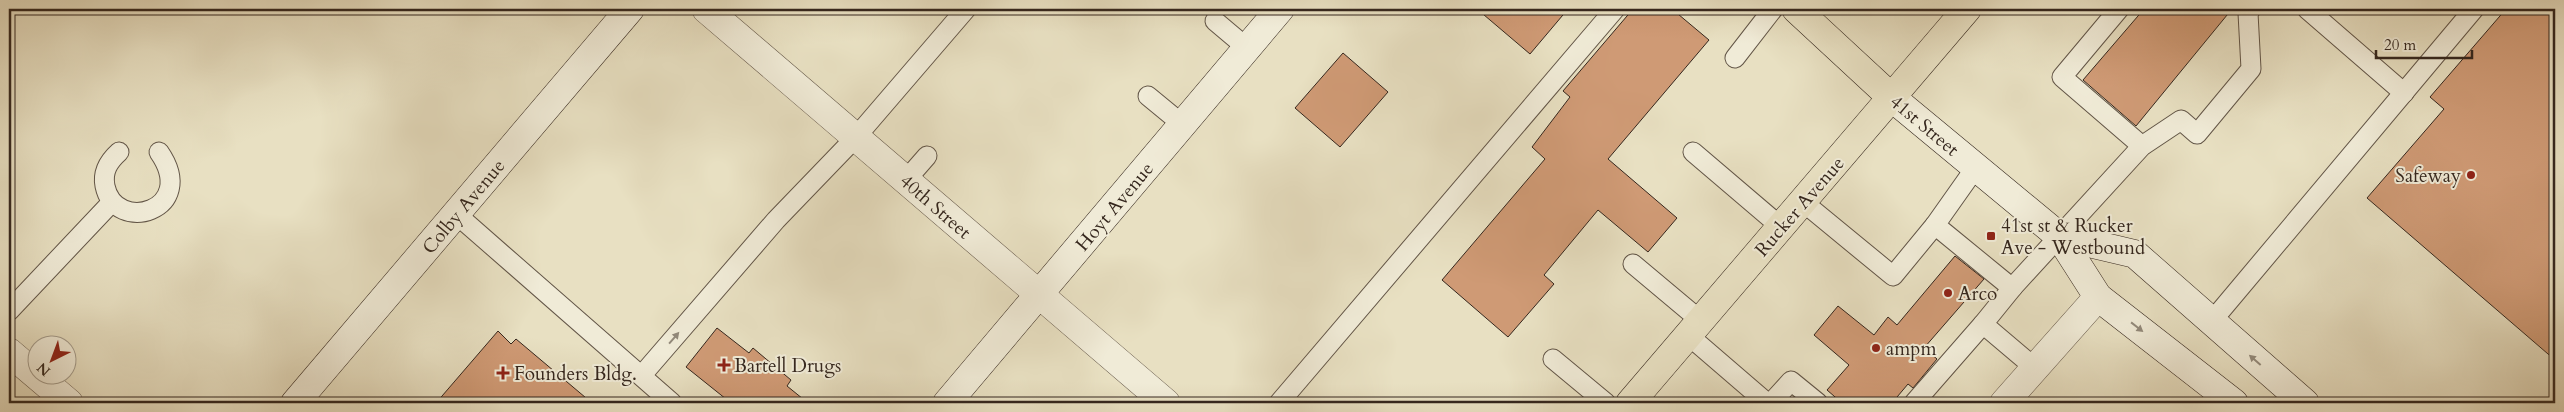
<svg xmlns="http://www.w3.org/2000/svg" width="2564" height="412" viewBox="0 0 2564 412" font-family="Cardo,serif">
	<style>
		.building { fill: #cf9a75; stroke: #35271e }
		.lines { fill: none; stroke-linecap: round; stroke-linejoin: round }
		.lane-casing { stroke: #625547; stroke-width: 21 }
		.street-casing { stroke: #625547; stroke-width: 29 }
		.secondary-casing { stroke: #35271e; stroke-width: 29 }
		.primary-casing { stroke: #35271e; stroke-width: 29 }
		.lane { stroke: #f0ebd7; stroke-width: 19 }
		.street { stroke: #f0ebd7; stroke-width: 28 }
		.secondary { stroke: #f0ebd7; stroke-width: 28 }
		.primary { stroke: #e8e0c2; stroke-width: 28 }
		.oneway { fill: #92897a }
		.poi-dot { fill: #8f2418; stroke: #f0ebd7; stroke-width: 2 }
		.labels { text-anchor: middle; stroke-width: 4; stroke-linejoin: round; paint-order: stroke }
		.street-label { font-size: 19px; fill: #35271e; stroke: #f0ebd7 }
		.poi-label { font-size: 19px; fill: #35271e; stroke: #f0ebd7; text-anchor: start }
	</style>
	<rect width="100%" height="100%" fill="#e8e0c2"/>
	<filter id="stains"><feTurbulence type="fractalNoise" baseFrequency=".004" numOctaves="4"/><feColorMatrix values="0 0 0 0 .2 0 0 0 0 .09 0 0 0 0 .02 0 0 0 .5 -.17"/></filter>
	<radialGradient id="worn" r=".72"><stop offset=".6" stop-color="#630" stop-opacity="0"/><stop offset="1" stop-color="#630" stop-opacity=".3"/></radialGradient>
	<g class="building">
		<polygon points="1477,9 1568,9 1530,54"/>
		<polygon points="1633,9 1672,9 1709,40 1608,159 1677,218 1648,252 1598,210 1544,275 1554,284 1508,337 1442,280 1545,159 1532,147 1570,97 1563,91"/>
		<polygon points="2144,9 2232,9 2136,126 2083,80"/>
		<polygon points="2506,9 2555,9 2555,360 2367,198 2444,109 2430,97"/>
		<polygon points="1343,53 1388,92 1340,147 1295,108"/>
		<polygon points="1955,256 1984,279 1924,348 1937,359 1913,388 1908,384 1892,403 1842,403 1827,390 1849,365 1814,335 1838,306 1874,335 1888,317 1897,325"/>
		<polygon points="717,328 749,353 753,348 791,380 787,386 808,403 731,403 686,367"/>
		<polygon points="498,331 511,344 516,339 592,403 436,403"/>
	</g>
	<g class="lines">
		<g class="lane-casing">
			<g id="lane">
				<polyline points="2119,9 2062,77 2142,146"/>
				<polyline points="2307,9 2404,93"/>
				<polyline points="1215,21 1247,48"/>
				<polyline points="1735,58 1773,9"/>
				<polyline points="1148,96 1182,124"/>
				<path d="M119 152C109 161 102 171 105 186 115 235 200 211 159 152"/>
				<polyline points="1693,152 1781,227"/>
				<polyline points="1976,167 1935,225 2012,288 2142,146 2181,120 2197,134 2251,69 2248,13 2251,9"/>
				<polyline points="906,180 927,156"/>
				<polyline points="1803,202 1893,276 1935,225"/>
				<polyline points="456,214 672,403"/>
				<polyline points="1633,264 1701,321"/>
				<polyline points="2013,287 1983,324 2035,368"/>
				<polyline points="9,311 112,202"/>
				<polyline points="2212,321 2474,9"/>
				<polyline points="1688,335 1767,403"/>
				<polyline points="1553,359 1606,403"/>
				<polyline points="642,375 776,220 856,137 966,9"/>
				<polyline points="1279,403 1615,9"/>
				<polyline points="1771,403 1791,381 1818,403"/>
				<polyline points="1914,403 1983,324"/>
			</g>
		</g>
		<g class="street-casing">
			<g id="street">
				<polyline points="706,9 1166,403"/>
				<polyline points="9,352 69,403"/>
				<polyline points="2004,403 2098,297"/>
			</g>
		</g>
		<g class="secondary-casing">
			<g id="secondary">
				<polyline points="1891,97 2059,236 2098,297 2234,403"/>
				<polyline points="2059,236 2135,254 2305,403"/>
				<polyline points="295,403 630,9"/>
				<polyline points="947,403 1280,9"/>
			</g>
		</g>
		<g class="primary-casing">
			<g id="primary">
				<polyline points="1796,9 1891,97"/>
				<polyline points="1630,403 1967,9"/>
			</g>
		</g>
		<use href="#lane" class="lane"/>
		<use href="#street" class="street"/>
		<use href="#secondary" class="secondary"/>
		<use href="#primary" class="primary"/>
	</g>
	<defs><path id="oneway-solid" d="M-6-.8H1V-3.2L6.5 0L1 3.2V.8H-6Z" transform="scale(1.25)"/></defs>
	<g class="oneway">
		<use href="#oneway-solid" transform="translate(2137 327) rotate(38)"/>
		<use href="#oneway-solid" transform="translate(674 338) rotate(-49)"/>
		<use href="#oneway-solid" transform="translate(2255 360) rotate(-139)"/>
	</g>
	<g class="poi-dot">
		<circle cx="2471" cy="175" r="5"/>
		<rect x="1986" y="231" width="10" height="10" rx="2.5"/>
		<circle cx="1948" cy="293" r="5"/>
		<circle cx="1876" cy="348" r="5"/>
		<path d="M721.5 357.5h5v5h5v5h-5v5h-5v-5h-5v-5h5z"/>
		<path d="M500.5 365.5h5v5h5v5h-5v5h-5v-5h-5v-5h5z"/>
	</g>
	<g class="labels">
		<g class="street-label">
			<text transform="translate(1925 125) rotate(40)" y="7">41st Street</text>
			<text transform="translate(463 206) rotate(-50)" y="7">Colby Avenue</text>
			<text transform="translate(936 206) rotate(41)" y="7">40th Street</text>
			<text transform="translate(1114 206) rotate(-50)" y="7">Hoyt Avenue</text>
			<text transform="translate(1799 206) rotate(-49)" y="7">Rucker Avenue</text>
		</g>
		<g class="poi-label">
			<text x="2461" y="182" text-anchor="end">Safeway</text>
			<text x="2001" y="232">41st st &amp; Rucker<tspan x="2001" dy="22">Ave - Westbound</tspan></text>
			<text x="1958" y="300">Arco</text>
			<text x="1886" y="355">ampm</text>
			<text x="734" y="372">Bartell Drugs</text>
			<text x="514" y="380">Founders Bldg.</text>
		</g>
	</g>
	<rect width="2564" height="412" fill="none" stroke="#e8e0c2" stroke-width="30"/>
	<rect x="10" y="10" width="2544" height="392" fill="none" stroke="#35271e" stroke-width="2.5"/>
	<rect x="15" y="15" width="2534" height="382" fill="none" stroke="#35271e"/>
	<g transform="translate(52 360) rotate(222)"><circle r="24" fill="#f0ebd7" stroke="#a59d8d"/>
	<path d="M0-4L9 19L0 12L-9 19Z" fill="#8f2418"/>
	<text y="-8" font-size="14" font-weight="bold" text-anchor="middle" fill="#35271e">N</text>
	</g>
	<path d="M2376 50v8h96v-8" fill="none" stroke="#35271e" stroke-width="2.5"/>
	<text x="2384" y="50" font-size="15" fill="#35271e" stroke="#f0ebd7" stroke-width="4" paint-order="stroke">20 m</text>
	<rect width="100%" height="100%" filter="url(#stains)"/>
	<rect width="100%" height="100%" fill="url(#worn)"/>
</svg>
